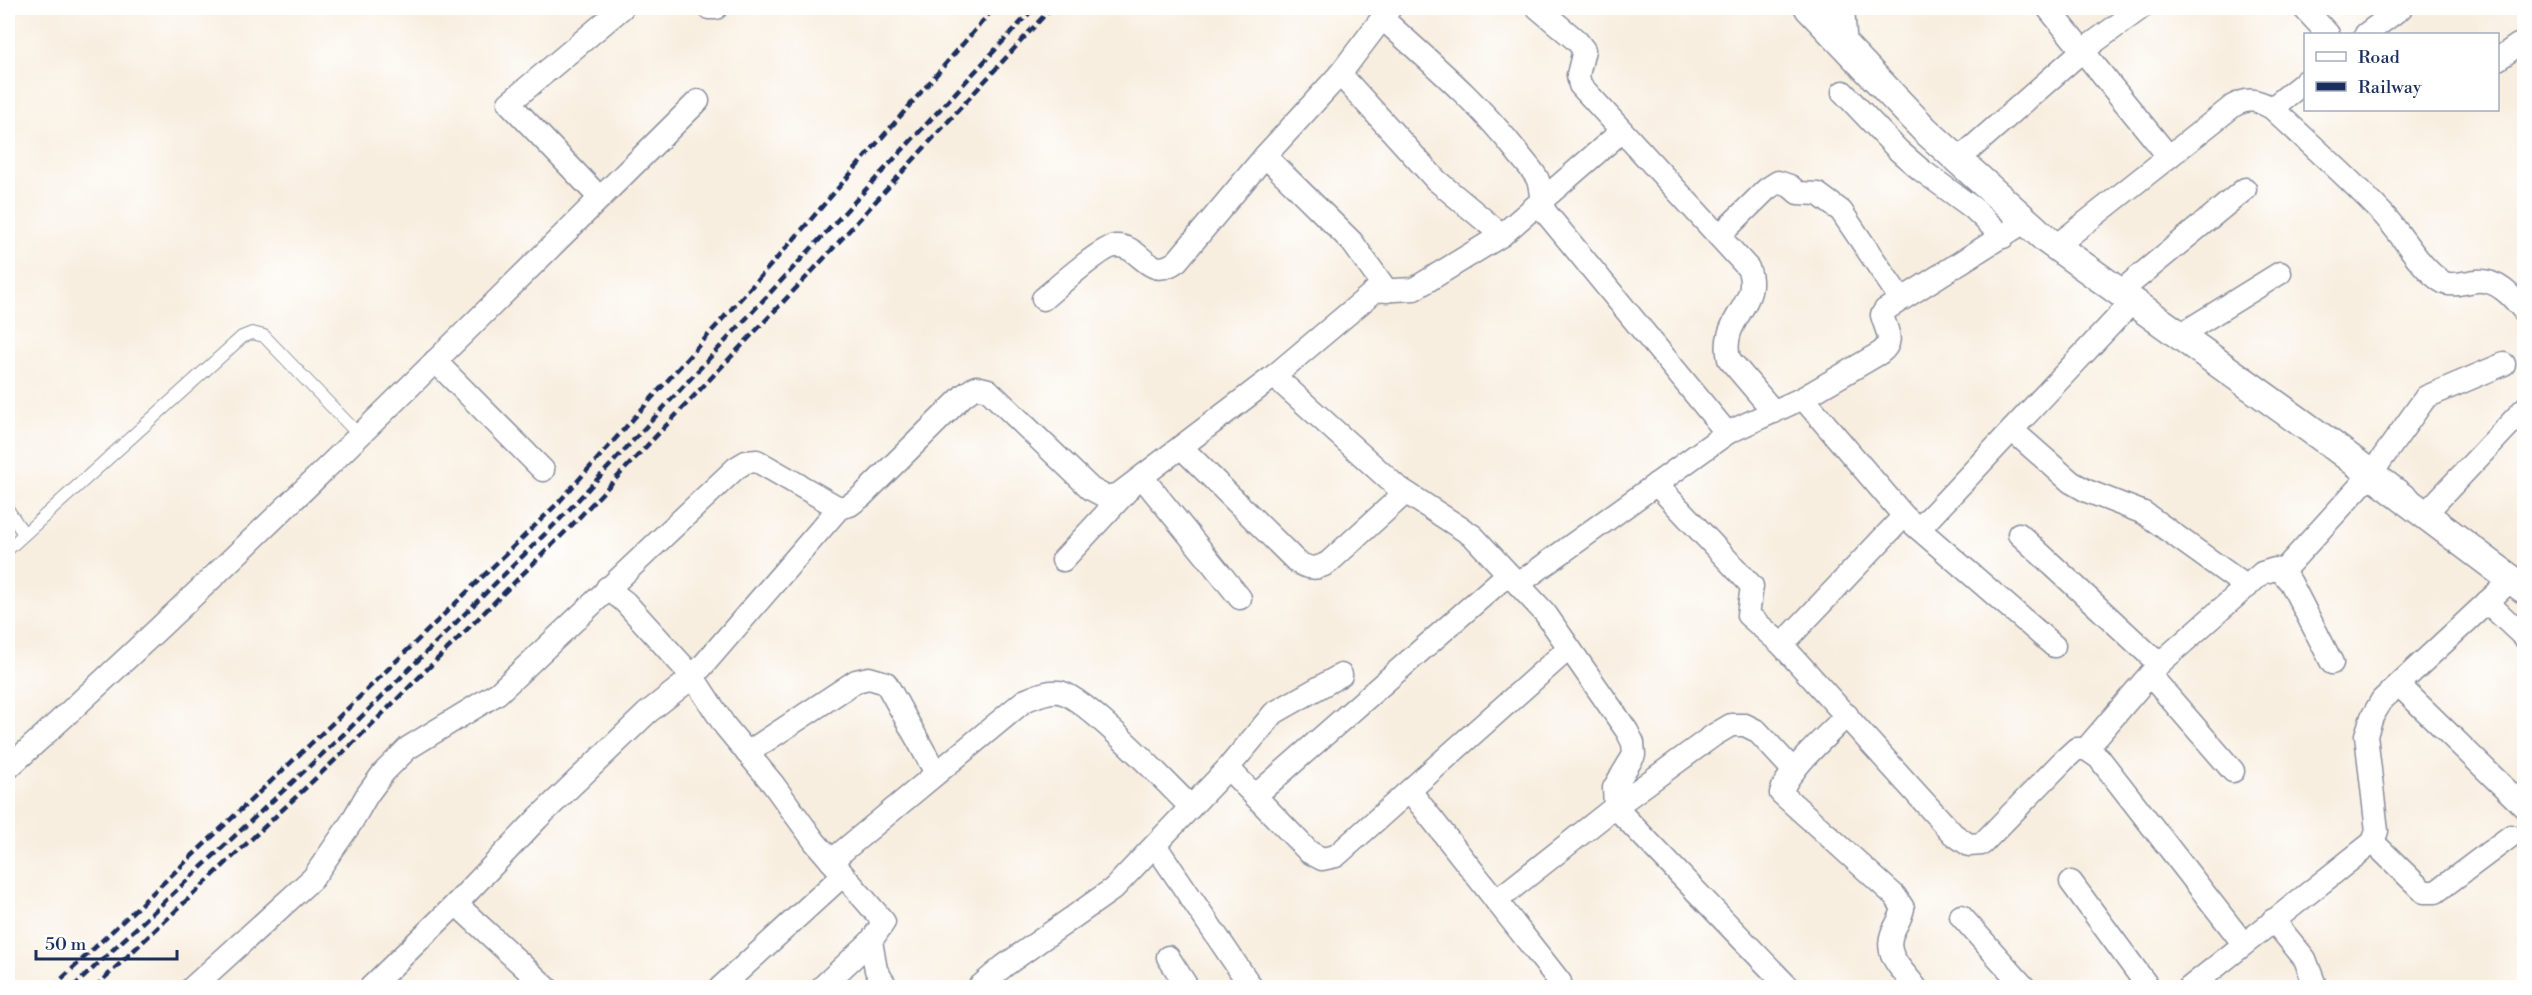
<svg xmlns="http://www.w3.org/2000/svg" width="2532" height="995" viewBox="0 0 2532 995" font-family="'Libre Bodoni',serif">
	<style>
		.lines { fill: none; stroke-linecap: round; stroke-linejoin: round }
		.service-casing { stroke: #8a8e9e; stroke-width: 14 }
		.minor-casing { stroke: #8a8e9e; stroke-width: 25 }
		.tertiary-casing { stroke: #8a8e9e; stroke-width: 31 }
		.service { stroke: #fff; stroke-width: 12 }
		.minor { stroke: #fff; stroke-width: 22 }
		.tertiary { stroke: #fff; stroke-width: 28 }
		.rail { stroke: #1b2f5e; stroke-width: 4.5; stroke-dasharray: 9 4.5; stroke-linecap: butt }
	</style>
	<rect width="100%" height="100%" fill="#fff"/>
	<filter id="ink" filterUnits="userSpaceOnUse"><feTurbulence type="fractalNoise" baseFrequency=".0167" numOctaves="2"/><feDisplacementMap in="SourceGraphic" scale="12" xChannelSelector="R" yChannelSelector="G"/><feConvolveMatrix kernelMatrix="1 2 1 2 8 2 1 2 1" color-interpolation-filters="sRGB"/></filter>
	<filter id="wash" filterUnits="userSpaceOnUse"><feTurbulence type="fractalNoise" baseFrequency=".008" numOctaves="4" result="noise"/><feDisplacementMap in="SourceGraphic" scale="24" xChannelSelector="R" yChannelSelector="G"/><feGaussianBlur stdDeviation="1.35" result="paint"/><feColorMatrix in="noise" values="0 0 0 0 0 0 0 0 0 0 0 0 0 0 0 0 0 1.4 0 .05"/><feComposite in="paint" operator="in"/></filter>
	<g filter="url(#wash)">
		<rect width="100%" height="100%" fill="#f8eedf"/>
	</g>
	<g filter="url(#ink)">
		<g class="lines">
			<g class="service-casing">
				<g id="service">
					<polyline points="8,510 24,534"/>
					<polyline points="8,549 242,337 252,333 264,336 359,435"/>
				</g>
			</g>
			<g class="minor-casing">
				<g id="minor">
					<polyline points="709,8 716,8"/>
					<path d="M1538 8 1577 41 1584 50 1578 75 1580 85 1748 268C1763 305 1719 317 1729 359L1774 412"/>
					<polyline points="1843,8 1846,48"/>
					<polyline points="2048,8 2169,157"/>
					<polyline points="2304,8 2328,34"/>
					<path d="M1382 18C1429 61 1478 102 1517 152 1523 160 1532 169 1537 178 1543 190 1538 199 1546 213L1727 433"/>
					<polyline points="2366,34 2401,8"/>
					<polyline points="2498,59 2518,45"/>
					<polyline points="1340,74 1436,180 1502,235"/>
					<polyline points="1843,92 1899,151 1921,170 1973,208 2003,237"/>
					<polyline points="2272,108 2306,81"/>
					<polyline points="1265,156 1352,242 1387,291"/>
					<polyline points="1958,160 2082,51 2141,8"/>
					<polyline points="600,198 509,103 622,8"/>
					<polyline points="1719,236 1767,189 1778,182 1790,186 1798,193 1818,194 1841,211 1900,298"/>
					<path d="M2056 246 2233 106C2248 97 2257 100 2272 108 2308 142 2347 176 2381 212 2402 233 2416 264 2441 281 2451 288 2464 282 2476 281 2497 279 2512 296 2524 311"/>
					<polyline points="2120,292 2245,189"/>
					<path d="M1043 299C1056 288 1102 247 1115 246 1142 244 1147 283 1177 261L1265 156 1340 74 1390 8"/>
					<polyline points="2180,335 2280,273"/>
					<polyline points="435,361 543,470"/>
					<polyline points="1274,376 1396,486 1473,536 1545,613 1627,731 1633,743 1634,755 1614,788 1615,807 1789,988"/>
					<polyline points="1803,398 1904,516 2054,646"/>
					<polyline points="2012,430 2071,482 2087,491 2144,513 2247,587"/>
					<path d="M1181 447 1297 562C1309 569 1317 570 1329 562L1405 493"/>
					<polyline points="1142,477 1240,598"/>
					<polyline points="1656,484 1752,586 1748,615 1782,645 1953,834 1969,845 1982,844 2063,761 2076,749 2086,749 2099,758 2243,943"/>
					<polyline points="2425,514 2524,409"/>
					<polyline points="1919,529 2133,301"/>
					<polyline points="2019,534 2159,664"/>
					<polyline points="1063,560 1127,491"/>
					<polyline points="2282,572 2371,474 2426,397 2504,364"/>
					<path d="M1518 584 1727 433 1803 398 1880 353C1896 341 1886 331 1882 315L1885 310 2026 221"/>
					<polyline points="607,588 625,602 693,677 725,726 773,784 815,842 884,922 871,941 876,970 887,988"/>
					<polyline points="2487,602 2524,637"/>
					<polyline points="1782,645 1904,516"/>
					<polyline points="2150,675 2233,771"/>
					<polyline points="2399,685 2524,807"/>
					<path d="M1847 715C1829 734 1788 769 1781 793L1895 896 1903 908C1901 919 1896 924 1892 934 1884 956 1904 971 1916 988"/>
					<polyline points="2086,749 2159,664 2262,573 2275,569 2282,572 2291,583 2332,663"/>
					<polyline points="747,753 856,681 869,678 886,683 936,773"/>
					<path d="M8 768C245 553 471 326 698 101"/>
					<polyline points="1228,768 1309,852 1322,859 1336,856 1568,649"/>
					<polyline points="1410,791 1560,982 1561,988"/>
					<polyline points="1255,796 1508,574"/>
					<polyline points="2373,842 2424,892 2436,892 2511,836"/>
					<polyline points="1155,845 1252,988"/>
					<path d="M831 861 1024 701C1034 697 1048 690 1059 692 1084 695 1169 786 1191 807"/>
					<polyline points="2071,882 2149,988"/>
					<polyline points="1496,901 1615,807 1714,735 1731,725 1745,725 1757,731 1794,771"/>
					<polyline points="456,904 547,988"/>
					<polyline points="1961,916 2025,988"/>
					<polyline points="2273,920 2305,959 2316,988"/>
					<polyline points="1168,957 1188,988"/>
					<polyline points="192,988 313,878 351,823 367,795 384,772 408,748 498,693 736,468 746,462 757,461 839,508 850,505 862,496 964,395 976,387 988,390 1091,489 1106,497 1119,494 1274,376 1375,291 1414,289 1502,235 1622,131"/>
					<polyline points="370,988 456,904 538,818 647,713 693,677 839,508"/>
					<polyline points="720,988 843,875"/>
					<polyline points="821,988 871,941"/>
					<polyline points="978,988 1004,966 1113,889 1228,768 1274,713 1341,675"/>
					<polyline points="2189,988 2373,842 2377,831 2366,735 2372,717 2382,700 2512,579"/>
				</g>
			</g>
			<g class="tertiary-casing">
				<polyline id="tertiary" points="1809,8 1925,130 2047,240 2331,444 2524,589"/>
			</g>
			<use href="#service" class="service"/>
			<use href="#minor" class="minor"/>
			<use href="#tertiary" class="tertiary"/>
			<g class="rail">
				<polyline points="52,988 338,718 558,503 794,239 994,8"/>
				<polyline points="72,988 346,732 565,514 1034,8"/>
				<polyline points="94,988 353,743 571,526 817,266 1051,8"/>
			</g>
		</g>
	</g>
	<rect width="2532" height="995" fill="none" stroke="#fff" stroke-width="30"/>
	<rect x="2304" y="33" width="195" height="78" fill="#ffffff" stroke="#a4acbf" stroke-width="1.5"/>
	<rect x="2316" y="52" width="30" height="9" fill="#ffffff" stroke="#a4acbf" stroke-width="1.5"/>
	<text x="2358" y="63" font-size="18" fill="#1b2f5e">Road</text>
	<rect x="2316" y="82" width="30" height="9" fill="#1b2f5e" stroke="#a4acbf" stroke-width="1.5"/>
	<text x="2358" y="93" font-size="18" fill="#1b2f5e">Railway</text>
	<path d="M36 950v9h141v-9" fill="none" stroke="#1b2f5e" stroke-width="3"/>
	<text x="45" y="950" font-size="18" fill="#1b2f5e" stroke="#ffffff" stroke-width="4.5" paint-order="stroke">50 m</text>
</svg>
